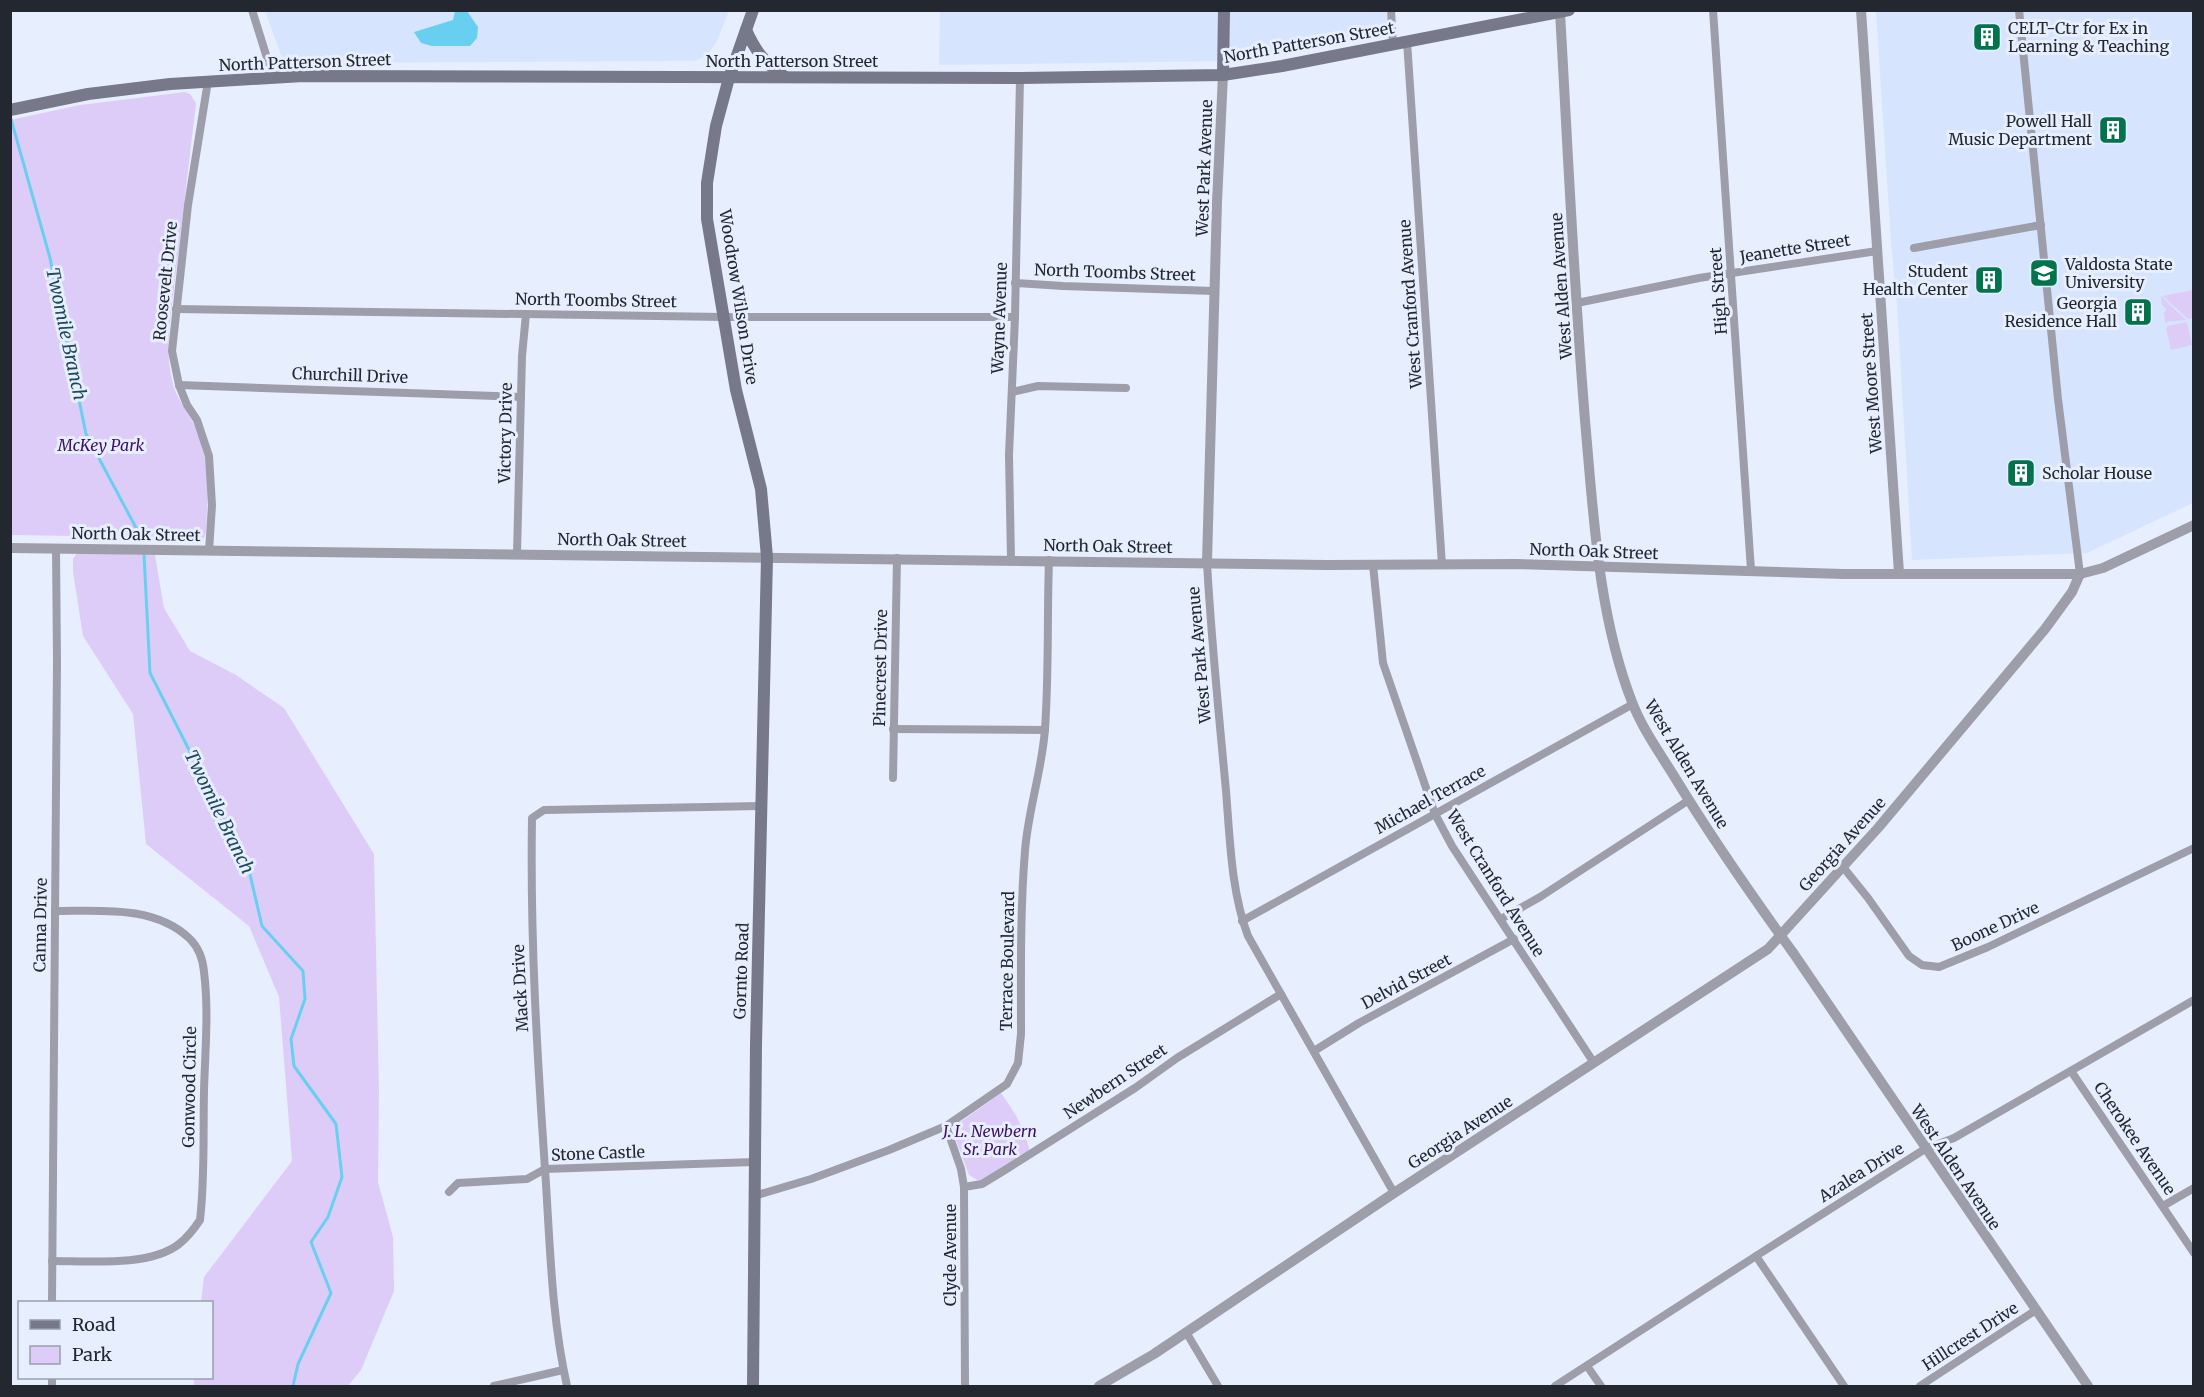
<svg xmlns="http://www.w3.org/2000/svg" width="2204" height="1397" viewBox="0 0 2204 1397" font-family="Merriweather,serif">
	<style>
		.built { fill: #d6e4fe }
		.green { fill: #deccf8 }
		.water { fill: #69cff1 }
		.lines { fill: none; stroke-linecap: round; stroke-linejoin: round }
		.stream { stroke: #69cff1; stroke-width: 3 }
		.minor { stroke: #9e9eaa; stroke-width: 8 }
		.tertiary { stroke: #9e9eaa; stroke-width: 10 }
		.secondary { stroke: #777889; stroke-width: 12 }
		.labels { text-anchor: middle; stroke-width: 6; stroke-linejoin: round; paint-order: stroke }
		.poi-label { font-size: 16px; fill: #222730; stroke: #e7efff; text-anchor: start }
		.street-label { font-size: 16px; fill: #222730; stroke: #e7efff }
		.park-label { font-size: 16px; font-style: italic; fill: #3e1064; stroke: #e7efff }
		.water-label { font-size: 18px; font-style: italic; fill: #1c4958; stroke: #e7efff }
	</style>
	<rect width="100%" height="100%" fill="#e7efff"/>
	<g class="built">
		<polygon points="1386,10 1389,28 1234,61 939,65 940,11"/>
		<polygon points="265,11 729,11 717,41 707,56 694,61 292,63 283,60"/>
		<polygon points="1876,11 2193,11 2193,503 2087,553 1912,560 1897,305 1891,242"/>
	</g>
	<g class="green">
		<path d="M185 92 190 94 196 103 169 331C168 355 168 377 179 399 189 417 201 432 205 453 210 478 207 506 206 532L204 538 192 542 75 536 11 535 10 120 80 105Z"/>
		<polygon points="2193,290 2193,318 2188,319 2163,296"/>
		<polygon points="2161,296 2186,320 2165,322 2164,313 2166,309 2162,305"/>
		<polygon points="2187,322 2192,345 2171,350 2166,328 2168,326"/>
		<polygon points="77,553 155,555 164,608 190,651 236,675 284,708 374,854 379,1093 378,1182 393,1237 394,1291 361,1370 348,1386 194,1386 194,1378 212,1378 212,1302 201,1302 204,1277 292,1161 279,997 249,926 146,844 133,714 83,636 73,572 73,559"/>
		<path d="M1001 1093C1015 1112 1025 1129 1030 1152L981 1182 969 1175 954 1135 955 1126Z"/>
	</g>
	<polygon class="water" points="455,11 467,11 478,27 477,38 470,46 432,46 421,43 414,32 453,20"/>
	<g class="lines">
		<g class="stream">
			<polyline points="11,119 50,258 86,434 142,539"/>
			<polyline points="144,554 150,673 248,866 262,926 303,971 305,999 291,1039 294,1066 336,1124 342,1177 328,1217 311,1242 331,1293 298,1364 293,1386"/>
		</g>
		<g class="minor">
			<polyline points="252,10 273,77"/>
			<polyline points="1391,10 1393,44"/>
			<polyline points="1713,10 1751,570"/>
			<polyline points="2019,10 2058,399 2080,574"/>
			<polyline points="1407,41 1442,565"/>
			<polyline points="208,81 188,205 172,351 179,385 187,405 197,420 209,456 212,505 209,551"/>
			<polyline points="1914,248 2041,225"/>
			<polyline points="1015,283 1063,286 1214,291"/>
			<polyline points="1577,303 1699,278 1877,251"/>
			<polyline points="176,309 723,317 1015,317"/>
			<polyline points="179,385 521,397"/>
			<polyline points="1012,392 1038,386 1126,388"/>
			<polyline points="517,553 522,356 526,314"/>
			<polyline points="1011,559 1009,455 1015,317 1020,78"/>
			<path d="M1207 562C1211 638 1219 715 1226 791 1230 839 1231 891 1248 936L1394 1193"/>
			<polyline points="1373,565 1383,663 1435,814 1452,846 1594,1063"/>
			<polyline points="893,729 1045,730"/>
			<polyline points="893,778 897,558"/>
			<polyline points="1843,867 1868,898 1909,956 1922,965 1939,967 1988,947 2194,848"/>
			<polyline points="1501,919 1540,897 1689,800"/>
			<polyline points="1242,921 1633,704"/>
			<polyline points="1314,1051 1359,1023 1514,939"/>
			<polyline points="2071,1071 2194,1253"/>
			<polyline points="946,1126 961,1169 964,1187 965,1386"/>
			<polyline points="964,1187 982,1184 1005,1170 1135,1088 1177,1058 1281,994"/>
			<polyline points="449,1192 458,1183 527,1179 545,1169 754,1162"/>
			<path d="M754 1196 811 1179 889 1150 946 1126 1007 1084 1018 1063 1021 1034C1021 973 1020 912 1025 851 1028 810 1042 771 1045 729 1049 673 1047 617 1049 560"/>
			<polyline points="2163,1206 2194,1188"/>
			<polyline points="1756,1256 1844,1386"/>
			<path d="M52 1261C88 1261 150 1267 179 1244 188 1237 194 1229 200 1220 205 1177 203 1134 204 1091 205 1052 209 1011 204 972 203 960 199 948 190 939 155 905 100 911 55 911"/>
			<polyline points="52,1302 57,662 56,548"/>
			<polyline points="1186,1332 1218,1386"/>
			<polyline points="1587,1366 1601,1386"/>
			<polyline points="52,1386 52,1378"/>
			<polyline points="494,1386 563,1370"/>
			<path d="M567 1386C551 1315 550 1241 545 1169 537 1052 530 936 532 818L544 810 761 806"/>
			<polyline points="1555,1386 1756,1256 1925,1149 1954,1138 2194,1000"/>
			<polyline points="1920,1386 2036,1310"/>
		</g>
		<g class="tertiary">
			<polyline points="1861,10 1899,573"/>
			<path d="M1560 12C1568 152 1574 292 1586 432 1594 522 1599 617 1632 702 1642 728 1659 752 1674 776 1711 837 1752 896 1794 954L2088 1386"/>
			<polyline points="10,548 1327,565 1516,564 1843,574 2080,574 2103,568 2194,525"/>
			<polyline points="1207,562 1217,202 1223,75"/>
			<polyline points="1099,1386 1154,1354 1394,1193 1768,949 1878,828 2045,629 2072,592 2080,574"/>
		</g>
		<g class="secondary">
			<polyline points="753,10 729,78 716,126 707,183 707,219 736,390 761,489 767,557 756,1044 753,1386"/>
			<path d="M746 30C756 52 764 62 785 77"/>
			<polyline points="1223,75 1224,10"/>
			<polyline points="10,110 88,94 170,84 303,76 1020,78 1223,75 1282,66 1569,10"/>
		</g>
	</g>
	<defs>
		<g id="building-square" transform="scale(1.5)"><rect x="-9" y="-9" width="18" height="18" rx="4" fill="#02734d" stroke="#e7efff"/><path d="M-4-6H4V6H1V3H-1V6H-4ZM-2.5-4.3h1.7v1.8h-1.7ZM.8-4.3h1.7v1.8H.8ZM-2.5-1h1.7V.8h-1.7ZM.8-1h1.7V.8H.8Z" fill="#fff"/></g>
		<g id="university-square" transform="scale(1.5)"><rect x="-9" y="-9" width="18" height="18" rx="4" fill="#02734d" stroke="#e7efff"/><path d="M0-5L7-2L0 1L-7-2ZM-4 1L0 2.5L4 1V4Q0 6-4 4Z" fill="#fff"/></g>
	</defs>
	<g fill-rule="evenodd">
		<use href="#building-square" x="1987" y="37"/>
		<use href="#building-square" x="2113" y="130"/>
		<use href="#university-square" x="2044" y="273"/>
		<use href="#building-square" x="1989" y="280"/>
		<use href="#building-square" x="2138" y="312"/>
		<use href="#building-square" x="2021" y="473"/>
	</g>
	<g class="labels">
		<g class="poi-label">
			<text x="2008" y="34">CELT-Ctr for Ex in<tspan x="2008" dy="18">Learning &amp; Teaching</tspan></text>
			<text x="2092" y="127" text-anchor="end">Powell Hall<tspan x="2092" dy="18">Music Department</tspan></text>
			<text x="2065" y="270">Valdosta State<tspan x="2065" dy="18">University</tspan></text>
			<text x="1968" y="277" text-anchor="end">Student<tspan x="1968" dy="18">Health Center</tspan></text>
			<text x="2117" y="309" text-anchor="end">Georgia<tspan x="2117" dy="18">Residence Hall</tspan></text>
			<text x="2042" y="479">Scholar House</text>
		</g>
		<g class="street-label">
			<text transform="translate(1309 42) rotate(-10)" y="6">North Patterson Street</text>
			<text x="792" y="67">North Patterson Street</text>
			<text transform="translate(305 62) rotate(-2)" y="6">North Patterson Street</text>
			<text transform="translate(1204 168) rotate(-88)" y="6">West Park Avenue</text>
			<text transform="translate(1795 248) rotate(-9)" y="6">Jeanette Street</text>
			<text transform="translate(1115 272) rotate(2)" y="6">North Toombs Street</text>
			<text transform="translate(165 281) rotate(-84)" y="6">Roosevelt Drive</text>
			<text transform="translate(1561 286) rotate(-94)" y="6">West Alden Avenue</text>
			<text transform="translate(1718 291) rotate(-94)" y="6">High Street</text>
			<text transform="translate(739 297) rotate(81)" y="6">Woodrow Wilson Drive</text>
			<text transform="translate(596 300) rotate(1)" y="6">North Toombs Street</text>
			<text transform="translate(1410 304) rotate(-94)" y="6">West Cranford Avenue</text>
			<text transform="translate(999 318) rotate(-88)" y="6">Wayne Avenue</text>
			<text transform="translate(350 375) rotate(2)" y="6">Churchill Drive</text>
			<text transform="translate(1871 383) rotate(-94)" y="6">West Moore Street</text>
			<text transform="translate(505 433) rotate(-89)" y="6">Victory Drive</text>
			<text transform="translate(136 534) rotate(1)" y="6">North Oak Street</text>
			<text transform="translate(622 540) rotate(1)" y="6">North Oak Street</text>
			<text transform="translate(1108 546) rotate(1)" y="6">North Oak Street</text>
			<text transform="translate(1594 551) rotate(2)" y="6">North Oak Street</text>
			<text transform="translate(1199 655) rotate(-95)" y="6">West Park Avenue</text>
			<text transform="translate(880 668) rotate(-89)" y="6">Pinecrest Drive</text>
			<text transform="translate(1687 764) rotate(59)" y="6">West Alden Avenue</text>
			<text transform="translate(1430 799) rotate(-29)" y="6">Michael Terrace</text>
			<text transform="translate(1842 844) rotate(-48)" y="6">Georgia Avenue</text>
			<text transform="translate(1496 883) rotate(58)" y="6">West Cranford Avenue</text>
			<text transform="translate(40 925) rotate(-89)" y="6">Canna Drive</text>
			<text transform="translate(1995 926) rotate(-25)" y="6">Boone Drive</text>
			<text transform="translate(1007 961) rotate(-89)" y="6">Terrace Boulevard</text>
			<text transform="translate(741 971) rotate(-88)" y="6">Gornto Road</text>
			<text transform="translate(1406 981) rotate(-28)" y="6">Delvid Street</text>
			<text transform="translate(520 988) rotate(-93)" y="6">Mack Drive</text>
			<text transform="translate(1115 1081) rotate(-34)" y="6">Newbern Street</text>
			<text transform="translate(189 1087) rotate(-89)" y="6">Gonwood Circle</text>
			<text transform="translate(1460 1132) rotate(-33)" y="6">Georgia Avenue</text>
			<text transform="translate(2135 1138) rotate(56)" y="6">Cherokee Avenue</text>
			<text transform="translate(598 1153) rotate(-2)" y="6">Stone Castle</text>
			<text transform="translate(1956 1167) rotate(56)" y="6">West Alden Avenue</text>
			<text transform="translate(1861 1172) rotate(-32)" y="6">Azalea Drive</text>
			<text transform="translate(950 1255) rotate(-90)" y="6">Clyde Avenue</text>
			<text transform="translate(1970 1336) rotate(-33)" y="6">Hillcrest Drive</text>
		</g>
		<g class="park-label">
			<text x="101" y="451">McKey Park</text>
			<text x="990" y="1137">J. L. Newbern<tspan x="990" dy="18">Sr. Park</tspan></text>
		</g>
		<g class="water-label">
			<text transform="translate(66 334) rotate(78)" y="6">Twomile Branch</text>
			<text transform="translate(219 812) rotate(64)" y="6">Twomile Branch</text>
		</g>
	</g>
	<rect width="2204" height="1397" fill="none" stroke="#222730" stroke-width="24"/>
	<rect x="18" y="1301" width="195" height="78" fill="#e7efff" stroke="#989fac" stroke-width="1.5"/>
	<rect x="30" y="1320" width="30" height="9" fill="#777889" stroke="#989fac" stroke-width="1.5"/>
	<text x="72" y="1331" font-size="18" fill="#222730">Road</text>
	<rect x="30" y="1346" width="30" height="18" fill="#deccf8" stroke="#989fac" stroke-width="1.5"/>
	<text x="72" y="1361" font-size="18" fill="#222730">Park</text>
</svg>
